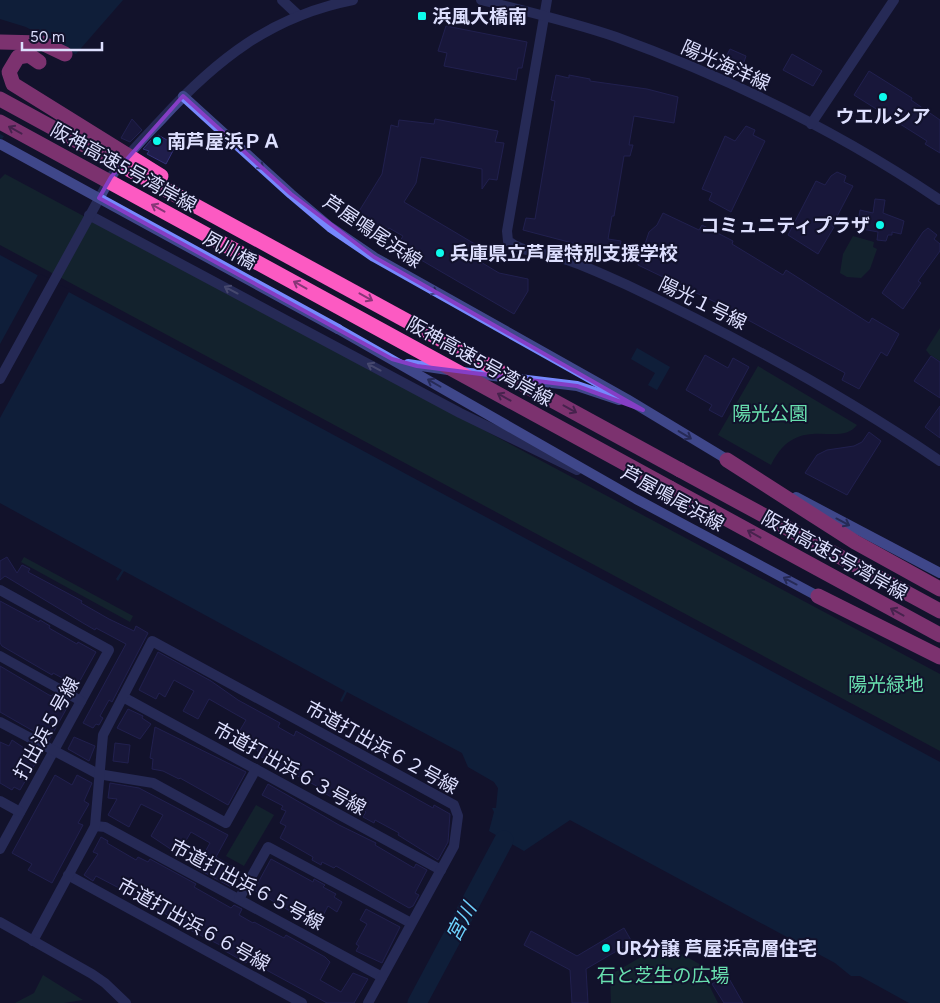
<svg xmlns="http://www.w3.org/2000/svg" width="940" height="1003" viewBox="0 0 940 1003" font-family="Figtree,'Noto Sans JP',sans-serif">
	<style>
		.green { fill: #15352f }
		.water { fill: #0c2d4a }
		.pier { fill: #12122c }
		.lines { fill: none; stroke-linecap: round; stroke-linejoin: round }
		.river { stroke: #0c2d4a; stroke-width: 19 }
		.building { fill: #201e4c; stroke: #333178 }
		.minor { stroke: #3e4789; stroke-width: 10 }
		.tertiary { stroke: #3e4789; stroke-width: 10 }
		.secondary { stroke: #7688fd; stroke-width: 10 }
		.motorway { stroke: #fc5ac2; stroke-width: 15 }
		.secondary-bridge { stroke: #7688fd; stroke-width: 10 }
		.motorway-bridge { stroke: #fc5ac2; stroke-width: 15 }
		.oneway { stroke: #873677 }
		.oneway2 { stroke: #3f478a }
		.oneway3 { stroke: #868bbe }
		.marked { fill: none; stroke: #853ec5; stroke-width: 4; stroke-linejoin: round }
		.poi-dot { fill: #0dfbec; stroke: #12122c; stroke-width: 2 }
		.labels { text-anchor: middle; stroke-width: 4; stroke-linejoin: round; paint-order: stroke }
		.poi-label { font-size: 19px; font-weight: bold; fill: #dddffe; stroke: #12122c; text-anchor: start }
		.street-label { font-size: 19px; fill: #dddffe; stroke: #12122c }
		.park-label { font-size: 19px; fill: #68dfae; stroke: #12122c }
		.water-label { font-size: 20px; font-style: italic; fill: #6dd1fc; stroke: #12122c }
	</style>
	<rect width="100%" height="100%" fill="#12122c"/>
	<g class="green">
		<polygon points="5,174 940,674 940,751 0,245 0,179"/>
		<polygon points="853,236 874,242 873,247 877,249 870,269 861,278 847,277 840,273 843,254"/>
		<polygon points="940,328 940,361 930,355 926,350"/>
		<path d="M758 366 857 425C839 449 797 411 771 465L718 435Z"/>
		<polygon points="24,557 133,616 130,622 21,562"/>
		<polygon points="256,805 274,815 244,866 226,856"/>
		<polygon points="653,938 703,966 697,977 709,985 718,1003 611,1003 610,975 641,957"/>
		<polygon points="43,975 83,1000 64,1003 15,1003 34,993"/>
	</g>
	<g class="water">
		<polygon points="0,0 123,0 0,141"/>
		<polygon points="0,255 940,762 940,1003 909,1003 860,976 851,976 835,963 570,820 524,851 489,831 494,812 492,808 496,808 498,788 494,782 468,767 462,753 347,692 342,702 340,701 345,691 124,571 118,581 116,579 122,570 0,503"/>
		<polygon points="637,348 670,367 657,390 648,385 655,373 631,359"/>
	</g>
	<g class="pier">
		<polygon points="0,19 26,27 77,55 7,138 0,134"/>
		<polygon points="39,273 70,290 0,418 0,344"/>
	</g>
	<g class="lines">
		<polyline class="river" points="417,1003 504,840"/>
	</g>
	<g class="building">
		<polygon points="446,26 527,42 522,68 518,68 516,80 444,66 447,53 438,51"/>
		<polygon points="730,49 746,56 743,65 726,57"/>
		<polygon points="792,54 822,71 813,86 783,70"/>
		<polygon points="869,71 912,98 911,100 940,120 940,153 925,144 927,141 854,95"/>
		<polygon points="556,75 569,78 569,75 590,79 590,81 647,89 678,97 674,123 634,116 629,145 633,145 630,156 624,156 614,216 612,216 608,239 621,241 618,255 523,230 526,218 535,219 555,101 551,100"/>
		<polygon points="132,119 142,130 130,142 121,138"/>
		<polygon points="435,119 498,131 495,142 504,143 497,180 489,179 482,189 482,169 421,157 416,183 404,202 485,250 479,261 499,273 528,279 528,291 514,314 397,246 403,236 389,228 381,238 353,221 382,174 391,125 398,127 399,120 434,124"/>
		<polygon points="746,126 755,130 753,135 765,141 731,212 709,200 712,193 702,189 725,136 735,141"/>
		<polygon points="158,135 176,145 166,164 147,154 149,151 143,149 151,140 153,143"/>
		<polygon points="837,172 846,176 844,182 853,186 832,226 834,227 818,254 788,235 816,181 825,185 831,176"/>
		<polygon points="875,199 885,200 883,213 904,221 901,234 892,232 892,235 888,235 886,241 877,240 878,232 857,228 860,210 873,213"/>
		<polygon points="663,213 699,230 702,225 733,241 732,244 783,275 786,270 869,323 872,318 899,334 887,356 881,352 859,389 842,380 845,373 728,309 724,316 714,311 717,303 638,265 649,232 657,225"/>
		<polygon points="928,228 937,235 934,239 940,244 940,251 918,281 921,283 903,309 882,293 923,232"/>
		<polygon points="705,355 728,368 733,358 749,367 722,417 709,410 712,405 686,390"/>
		<polygon points="931,356 940,362 940,398 914,381"/>
		<polygon points="940,406 940,438 925,427"/>
		<polygon points="869,432 881,441 847,495 805,473 817,455 827,450 854,446 862,442"/>
		<polygon points="7,557 17,573 22,565 30,569 28,572 82,601 81,603 109,619 134,631 136,626 148,633 112,702 109,700 100,716 103,718 99,725 96,724 93,728 83,723 126,644 96,628 95,630 83,623 5,576 0,580 0,561"/>
		<polygon points="0,601 39,622 40,620 50,626 49,628 77,644 78,642 96,652 77,686 53,673 52,675 2,646 0,643"/>
		<polygon points="158,652 211,681 238,700 280,723 278,727 294,736 296,731 433,808 434,805 450,814 448,842 438,860 398,835 399,833 375,820 374,823 363,817 366,812 351,803 349,807 326,794 328,792 258,755 259,752 253,748 253,746 236,737 246,720 237,715 209,699 198,719 183,711 194,691 174,680 165,697 159,693 156,699 139,690"/>
		<polygon points="0,666 49,695 52,696 53,694 66,701 64,704 68,706 49,740 0,712"/>
		<polygon points="128,709 143,716 142,718 151,724 140,739 117,728"/>
		<polygon points="155,727 246,772 228,805 180,778 179,779 163,771 152,769 153,759 150,758"/>
		<polygon points="74,737 95,746 89,761 68,749"/>
		<polygon points="12,740 33,754 29,761 35,764 20,790 14,787 12,790 0,783 0,742 9,746"/>
		<polygon points="115,743 130,745 128,763 113,761"/>
		<polygon points="55,775 72,785 77,775 92,783 84,801 89,804 78,823 83,825 52,883 28,870 32,864 12,853"/>
		<polygon points="110,783 139,788 228,835 216,857 240,871 231,887 196,868 210,843 191,832 178,854 151,836 163,815 141,804 129,827 108,815 117,799 108,798"/>
		<polygon points="268,784 339,825 376,843 375,845 414,868 416,864 427,870 415,893 419,895 413,906 409,908 336,866 334,868 322,862 321,865 312,860 313,857 280,838 286,826 280,823 286,811 281,809 283,806 262,795"/>
		<polygon points="101,837 108,841 107,843 136,860 138,857 148,862 150,859 196,884 194,887 231,908 234,905 242,909 239,915 253,923 254,922 284,938 286,935 325,957 330,962 320,980 341,992 353,973 368,979 354,1003 327,1003 248,960 246,963 220,948 222,946 188,929 189,927 119,888 96,876 93,881 84,875 98,854 93,852"/>
		<polygon points="271,859 313,882 314,879 325,885 323,887 336,894 334,897 342,902 337,912 328,906 317,927 254,890"/>
		<polygon points="366,909 400,927 382,963 356,951 359,946 356,944 367,924 360,920"/>
		<polygon points="624,928 632,942 586,969 588,1003 572,1003 570,970 524,945 531,931 577,956"/>
		<polygon points="727,975 743,1003 724,1003 712,984"/>
	</g>
	<g class="lines">
		<g class="minor">
			<polyline points="282,0 298,15"/>
			<path d="M547 0 507 231 508 241C521 251 534 251 550 255 577 262 603 274 627 285 737 337 840 393 940 461"/>
			<polyline points="89,215 460,413 577,470"/>
			<polyline points="0,590 109,650 0,849"/>
			<polyline points="0,656 81,701"/>
			<polyline points="123,697 441,870"/>
			<polyline points="0,722 98,774 153,783 226,823 256,769"/>
			<polyline points="0,801 20,812"/>
			<polyline points="95,826 105,827 382,977"/>
			<polyline points="68,875 302,1003"/>
			<polyline points="239,899 268,847 411,923"/>
			<polyline points="33,941 95,826 103,735 152,641 454,805 458,816 454,846 368,1003"/>
		</g>
		<g class="tertiary">
			<path d="M481 0C526 11 572 22 616 37 729 78 841 133 940 200"/>
			<polyline points="811,124 894,0"/>
			<path d="M0 379 111 177C125 157 143 139 161 120 216 60 271 16 353 0"/>
			<polyline points="0,922 92,974 105,983 126,1003"/>
		</g>
		<g class="secondary">
			<polyline points="183,96 291,194 330,227 374,257 627,399 733,463"/>
			<polyline points="338,329 636,499 823,599"/>
			<polyline points="408,364 448,370"/>
			<polyline points="462,372 502,377"/>
			<polyline points="519,379 577,386 619,400"/>
			<polyline points="796,497 940,573"/>
		</g>
		<g class="motorway">
			<polyline points="0,42 42,43 65,54"/>
			<polyline points="727,460 855,542 940,589"/>
			<polyline points="680,470 940,611"/>
			<polyline points="670,488 940,635"/>
			<polyline points="818,596 940,657"/>
		</g>
		<polyline class="secondary-bridge" points="0,144 338,329"/>
		<g class="motorway-bridge">
			<polyline points="39,62 29,55 18,57 9,72 13,84 161,176"/>
			<polyline points="0,99 680,470"/>
			<polyline points="0,122 670,488"/>
		</g>
	</g>
	<defs><path id="oneway-shaft" d="M-6 0H5M1.5-3L5.5 0L1.5 3" fill="none" stroke-width="1.6" stroke-linecap="round" stroke-linejoin="round" transform="scale(1.25)"/></defs>
	<g class="oneway">
		<use href="#oneway-shaft" transform="translate(15 130) rotate(-151)"/>
		<use href="#oneway-shaft" transform="translate(158 208) rotate(-151)"/>
		<use href="#oneway-shaft" transform="translate(300 285) rotate(-151)"/>
		<use href="#oneway-shaft" transform="translate(366 297) rotate(29)"/>
		<use href="#oneway-shaft" transform="translate(504 397) rotate(-151)"/>
		<use href="#oneway-shaft" transform="translate(570 409) rotate(29)"/>
		<use href="#oneway-shaft" transform="translate(754 534) rotate(-151)"/>
		<use href="#oneway-shaft" transform="translate(897 612) rotate(-151)"/>
	</g>
	<g class="oneway2">
		<use href="#oneway-shaft" transform="translate(258 164) rotate(42)"/>
		<use href="#oneway-shaft" transform="translate(431 290) rotate(29)"/>
		<use href="#oneway-shaft" transform="translate(434 383) rotate(-150)"/>
		<use href="#oneway-shaft" transform="translate(685 435) rotate(31)"/>
		<use href="#oneway-shaft" transform="translate(843 522) rotate(28)"/>
		<use href="#oneway-shaft" transform="translate(790 581) rotate(-152)"/>
	</g>
	<g class="oneway3">
		<use href="#oneway-shaft" transform="translate(231 290) rotate(-152)"/>
		<use href="#oneway-shaft" transform="translate(374 367) rotate(-152)"/>
	</g>
	<path d="M0 0H940V1003H0ZM183 96 291 194 374 257 643 410 577 386 417 366 392 359 99 198 111 177Z" fill="#12122c" fill-opacity=".55" fill-rule="evenodd"/>
	<path class="marked" d="M183 96 291 194 374 257 643 410 577 386 417 366 392 359 99 198 111 177Z"/>
	<g class="poi-dot">
		<rect x="417" y="11" width="10" height="10" rx="2.5"/>
		<circle cx="883" cy="97" r="5"/>
		<circle cx="157" cy="141" r="5"/>
		<circle cx="880" cy="225" r="5"/>
		<circle cx="440" cy="253" r="5"/>
		<circle cx="606" cy="948" r="5"/>
	</g>
	<g class="labels">
		<g class="poi-label">
			<text x="432" y="23">浜風大橋南</text>
			<text x="883" y="123" text-anchor="middle">ウエルシア</text>
			<text x="167" y="148">南芦屋浜ＰＡ</text>
			<text x="870" y="232" text-anchor="end">コミュニティプラザ</text>
			<text x="450" y="260">兵庫県立芦屋特別支援学校</text>
			<text x="616" y="955">UR分譲 芦屋浜高層住宅</text>
		</g>
		<g class="street-label">
			<text transform="translate(726 65) rotate(24)" y="7">陽光海洋線</text>
			<text transform="translate(124 167) rotate(29)" y="7">阪神高速5号湾岸線</text>
			<text transform="translate(373 231) rotate(34)" y="7">芦屋鳴尾浜線</text>
			<text transform="translate(230 250) rotate(29)" y="7">夙川橋</text>
			<text transform="translate(703 303) rotate(26)" y="7">陽光１号線</text>
			<text transform="translate(480 361) rotate(29)" y="7">阪神高速5号湾岸線</text>
			<text transform="translate(673 498) rotate(29)" y="7">芦屋鳴尾浜線</text>
			<text transform="translate(835 555) rotate(29)" y="7">阪神高速5号湾岸線</text>
			<text transform="translate(46 728) rotate(-61)" y="7">打出浜５号線</text>
			<text transform="translate(382 747) rotate(29)" y="7">市道打出浜６２号線</text>
			<text transform="translate(290 768) rotate(29)" y="7">市道打出浜６３号線</text>
			<text transform="translate(247 884) rotate(28)" y="7">市道打出浜６５号線</text>
			<text transform="translate(194 924) rotate(29)" y="7">市道打出浜６６号線</text>
		</g>
		<g class="park-label">
			<text x="770" y="420">陽光公園</text>
			<text x="886" y="691">陽光緑地</text>
			<text x="663" y="982">石と芝生の広場</text>
		</g>
		<g class="water-label">
			<text transform="translate(461 922) rotate(-62)" y="7">宮川</text>
		</g>
	</g>
	<path d="M22 42v8h80v-8" fill="none" stroke="#dddffe" stroke-width="2.5"/>
	<text x="30" y="42" font-size="15" fill="#dddffe" stroke="#12122c" stroke-width="4" paint-order="stroke">50 m</text>
</svg>
